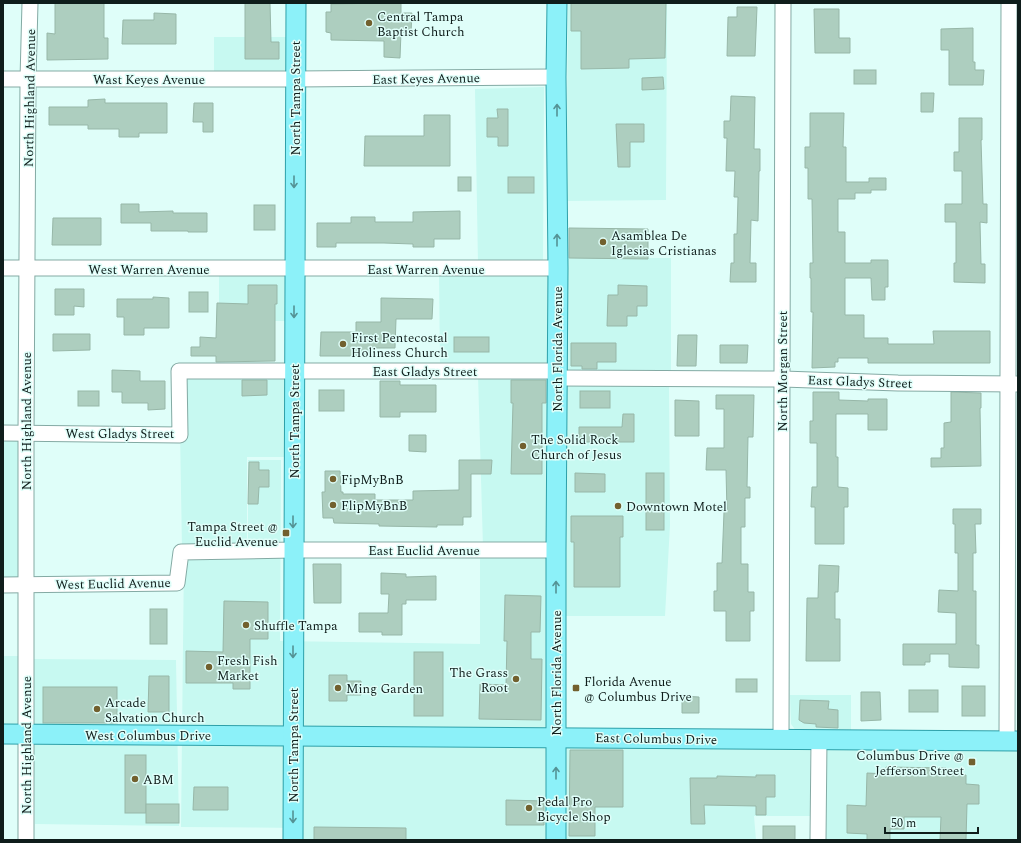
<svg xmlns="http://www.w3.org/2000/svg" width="1021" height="843" viewBox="0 0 1021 843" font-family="Spectral,serif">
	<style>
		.built { fill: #c7f9f1 }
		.building { fill: #adcebf; stroke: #97b7a8 }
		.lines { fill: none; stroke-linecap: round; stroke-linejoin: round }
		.minor-casing { stroke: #84aaa4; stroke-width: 17 }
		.major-casing { stroke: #2ea0a9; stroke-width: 21 }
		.minor { stroke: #fff; stroke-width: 15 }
		.major { stroke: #8cf1f9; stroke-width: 19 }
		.oneway { stroke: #549295 }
		.poi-dot { fill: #72602e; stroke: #dffef9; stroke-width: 1.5 }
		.labels { text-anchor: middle; stroke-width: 3; stroke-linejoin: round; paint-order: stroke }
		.poi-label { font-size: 13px; fill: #0f1d1b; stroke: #dffef9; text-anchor: start }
		.street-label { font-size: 13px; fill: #0f1d1b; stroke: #dffef9 }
	</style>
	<rect width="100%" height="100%" fill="#dffef9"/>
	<g class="built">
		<polygon points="568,3 667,3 666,200 566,201"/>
		<rect x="214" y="37" width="79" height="40"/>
		<polygon points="544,87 543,264 478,265 475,89"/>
		<polygon points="568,258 671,258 671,373 567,372"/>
		<polygon points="293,269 293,321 219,321 219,271"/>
		<polygon points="439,270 556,270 556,368 440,368"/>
		<polygon points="292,371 289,457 247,457 247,549 182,549 179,372"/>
		<polygon points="478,375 547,375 548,383 669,384 670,525 665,616 566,616 564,547 483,547"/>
		<rect x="3" y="435" width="21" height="146"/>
		<polygon points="248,460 281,460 280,641 480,644 480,557 547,557 550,747 810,748 810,816 754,816 756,840 302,840 302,828 181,827 184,557 248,557"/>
		<rect x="3" y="656" width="20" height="75"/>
		<polygon points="32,659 176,660 179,826 35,824"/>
		<polygon points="790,695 851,695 851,732 797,732 791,724"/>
		<polygon points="827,746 1018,750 1018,840 825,840"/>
	</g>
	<g class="building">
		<polygon points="55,3 104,3 104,38 108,38 108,59 47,60 47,33 55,34"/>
		<polygon points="245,3 270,3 271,42 279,42 279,59 245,59"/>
		<polygon points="384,3 401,3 401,13 412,13 411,32 401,32 400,58 384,57 384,41 331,40 331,33 326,32 326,12 331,12 331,4"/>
		<polygon points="571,3 666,3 665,58 629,59 629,68 581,69 581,31 571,31"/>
		<polygon points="737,7 757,7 755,56 727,56 728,17 737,17"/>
		<polygon points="814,9 839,9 839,38 850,38 850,53 815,53"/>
		<polygon points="154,13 176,14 176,44 122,44 123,20 154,20"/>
		<polygon points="973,28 973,62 975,62 975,70 984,70 983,85 949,85 949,50 941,50 941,29"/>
		<rect x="854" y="70" width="22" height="14"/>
		<polygon points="663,77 664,89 642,90 642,78"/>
		<polygon points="921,93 934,93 933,112 921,112"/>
		<polygon points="731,96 755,97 754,149 760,149 760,171 759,171 758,221 751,220 750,263 756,263 756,282 730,282 731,263 734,263 734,234 737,234 738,197 734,197 735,171 726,171 727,138 724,138 724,121 730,121"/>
		<polygon points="105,99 105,103 167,103 167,133 139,133 139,137 119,137 119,129 88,129 88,125 49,125 49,107 88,107 88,100"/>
		<polygon points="194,103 213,103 213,132 203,132 203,122 193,122"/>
		<polygon points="497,109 508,109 508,146 498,146 498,137 487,137 487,118 498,118"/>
		<polygon points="810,113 844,113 843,147 846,147 846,182 869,182 869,178 886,178 886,190 871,190 871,193 855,193 855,199 838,199 838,232 845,232 845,263 871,263 871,260 888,260 888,287 885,287 885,300 872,300 871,278 845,278 845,315 864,315 864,338 888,338 888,344 934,344 933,331 990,331 990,363 868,363 868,358 838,358 838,362 835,362 835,367 812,368 813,312 811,312 811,278 810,278 810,263 813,263 812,199 808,199 808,168 805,168 805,147 810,147"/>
		<polygon points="424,115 450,115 450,166 364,166 365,136 424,136"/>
		<polygon points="959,118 982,118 982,140 981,140 983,204 987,204 987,223 980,222 981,264 985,264 985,283 954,282 954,263 956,263 956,222 945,222 945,204 962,204 962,171 954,171 954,152 959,152"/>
		<polygon points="616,124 644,124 644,142 630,142 630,167 618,167"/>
		<rect x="458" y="177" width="13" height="14"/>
		<rect x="508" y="177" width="26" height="16"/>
		<polygon points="121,204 139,204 139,212 173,211 173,213 207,213 207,232 188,232 188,231 151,231 151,223 121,223"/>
		<rect x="254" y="205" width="21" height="25"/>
		<polygon points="460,211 460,239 434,239 434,247 413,247 413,244 384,243 336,243 336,247 317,247 317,223 351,223 351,217 375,217 375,222 413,222 413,212"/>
		<polygon points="53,218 101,218 101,245 52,245"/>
		<polygon points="569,228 648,229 648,259 569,258"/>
		<polygon points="248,285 277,285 277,304 275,304 275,361 216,362 216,356 191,356 191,347 200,347 200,337 216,338 217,303 248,304"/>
		<polygon points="618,285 647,286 647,306 637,306 637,316 627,316 627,326 607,326 608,295 618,295"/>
		<polygon points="55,289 84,289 84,307 74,306 74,315 55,315"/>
		<rect x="189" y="292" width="19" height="20"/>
		<polygon points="153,297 169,298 169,328 144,328 144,335 124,335 124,317 117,317 117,299 153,299"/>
		<polygon points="381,298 433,299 432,319 396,319 395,348 371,348 371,356 320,356 321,332 356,332 356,322 381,322"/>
		<polygon points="53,334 90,334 90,350 53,351"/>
		<polygon points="678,335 697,335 696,366 677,366"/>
		<rect x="454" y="337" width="35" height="15"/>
		<polygon points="571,343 616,343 616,362 597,362 597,369 582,369 582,366 571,366"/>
		<polygon points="720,345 748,345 747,363 720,363"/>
		<polygon points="112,370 140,371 140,381 165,381 165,409 148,410 148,403 122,403 122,392 112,392"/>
		<polygon points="242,380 267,380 267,395 242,396"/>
		<polygon points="511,380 546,380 546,403 542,403 542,474 511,474 513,403 511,403"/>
		<polygon points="380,381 400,381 400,385 436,385 436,412 400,412 400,417 380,417"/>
		<rect x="319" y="390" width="25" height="21"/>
		<rect x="78" y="391" width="21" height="15"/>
		<rect x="580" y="391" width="30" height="17"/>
		<polygon points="813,392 839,392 839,400 868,401 868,399 887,399 887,430 868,430 868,414 836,414 836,457 838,457 838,487 848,488 848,507 844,507 844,544 815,544 815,507 811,507 812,487 817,487 817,443 810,443 810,421 813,421"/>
		<polygon points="951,392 981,393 981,408 980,408 981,466 931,467 931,458 941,458 941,448 944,448 944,423 951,422"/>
		<polygon points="716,395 754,395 753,437 748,437 747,487 750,487 750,498 745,498 745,527 741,527 741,564 748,564 748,592 754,592 754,611 750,611 750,641 726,641 726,611 714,611 714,591 717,591 717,563 722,563 724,512 727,512 726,470 706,470 707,448 724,448 724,409 716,409"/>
		<polygon points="675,400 699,401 699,436 675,436"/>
		<polygon points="623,414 634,414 634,442 579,442 579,427 622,427"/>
		<polygon points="409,435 426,435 426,452 409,451"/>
		<polygon points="459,460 492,460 491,474 471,474 471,517 463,517 463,525 437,525 437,527 379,526 379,524 334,523 333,518 323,518 322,492 325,492 325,471 340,471 341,492 343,492 343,494 375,494 375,500 413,500 413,491 459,490"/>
		<polygon points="249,462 259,462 259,470 269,470 269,487 259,487 258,504 248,504"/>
		<polygon points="575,473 605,474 605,492 575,492"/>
		<rect x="646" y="473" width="18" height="57"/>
		<polygon points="953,509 981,509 981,524 975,524 976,553 973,553 973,591 976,591 976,645 979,645 979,668 949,667 949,654 930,654 930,662 925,662 925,665 903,665 903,644 956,644 956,613 938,612 939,590 958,591 958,553 955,553 955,524 953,524"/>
		<polygon points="571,516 623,516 623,537 620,537 620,587 574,587 574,542 571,542"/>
		<polygon points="313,564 341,564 341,603 314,603"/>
		<polygon points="819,565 839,566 838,592 835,592 835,619 840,619 840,661 806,661 807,598 818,598"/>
		<polygon points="381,573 406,574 406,577 436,576 436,600 406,600 406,604 402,604 402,635 382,635 382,632 359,632 359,613 388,613 389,594 381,594"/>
		<polygon points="505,595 541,596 540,632 531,632 531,659 542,659 541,720 479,719 480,684 506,685 507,641 504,641"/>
		<polygon points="224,601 268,602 268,639 250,639 250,689 233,689 233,683 186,683 186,651 223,652"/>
		<rect x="150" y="609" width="17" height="35"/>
		<rect x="414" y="652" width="29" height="64"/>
		<polygon points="329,675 347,675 347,681 361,681 361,695 347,695 347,701 329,701"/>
		<polygon points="149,676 169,676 169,712 148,712"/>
		<rect x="736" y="679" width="21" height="13"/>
		<rect x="962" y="686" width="23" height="30"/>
		<rect x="43" y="687" width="74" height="36"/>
		<rect x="909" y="690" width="29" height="22"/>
		<polygon points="861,692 880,692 881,720 861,721"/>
		<polygon points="682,696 699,697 699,713 682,713"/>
		<polygon points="800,700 829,701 828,709 838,710 838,728 816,727 816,724 804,723 799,720"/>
		<polygon points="570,750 623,750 623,807 595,807 595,836 569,836"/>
		<rect x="125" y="755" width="21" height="58"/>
		<polygon points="886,767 946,768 945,774 966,775 966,784 979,785 979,804 967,804 966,840 940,840 941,817 904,817 904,829 890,829 890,840 867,840 867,834 847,833 847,805 866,806 867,773 886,774"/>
		<polygon points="756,775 775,775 775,797 766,797 766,815 756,815 756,806 704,805 705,824 691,824 690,778 717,778 717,776 756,777"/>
		<polygon points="194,787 228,787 228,810 193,810"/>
		<polygon points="506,800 544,801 544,825 506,825"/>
		<rect x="146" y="804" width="33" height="19"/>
		<rect x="763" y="826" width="32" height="14"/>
		<polygon points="314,827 406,828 406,840 314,840"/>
	</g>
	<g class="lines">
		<g class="minor-casing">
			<g id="minor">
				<polyline points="3,79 295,79 556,77"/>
				<polyline points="3,268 558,268"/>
				<polyline points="557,378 783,379 898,383 1018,384"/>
				<polyline points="3,433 180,435 179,371 557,371"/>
				<polyline points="3,585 177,583 181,552 293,550 556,550"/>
				<polyline points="781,740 783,3"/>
				<polyline points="1007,741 1009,3"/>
				<polyline points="26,840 26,433 28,79 30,3"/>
				<polyline points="818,840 819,740"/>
			</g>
		</g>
		<g class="major-casing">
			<g id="major">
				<polyline points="3,734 1018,741"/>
				<polyline points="293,840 296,3"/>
				<polyline points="556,840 556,550 558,268 556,77 557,3"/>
			</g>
		</g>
		<use href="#minor" class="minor"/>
		<use href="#major" class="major"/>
	</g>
	<defs><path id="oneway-shaft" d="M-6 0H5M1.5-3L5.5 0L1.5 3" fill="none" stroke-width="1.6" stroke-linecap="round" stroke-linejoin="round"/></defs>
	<g class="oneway">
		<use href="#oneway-shaft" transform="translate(557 110) rotate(-90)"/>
		<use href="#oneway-shaft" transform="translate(294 182) rotate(90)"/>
		<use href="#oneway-shaft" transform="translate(557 240) rotate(-90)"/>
		<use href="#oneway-shaft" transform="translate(294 312) rotate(90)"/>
		<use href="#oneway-shaft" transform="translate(293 522) rotate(90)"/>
		<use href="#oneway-shaft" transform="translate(556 587) rotate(-90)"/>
		<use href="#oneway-shaft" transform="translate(293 652) rotate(90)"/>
		<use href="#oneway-shaft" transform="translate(556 773) rotate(-90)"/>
		<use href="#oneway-shaft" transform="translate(293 817) rotate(90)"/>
	</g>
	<g class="poi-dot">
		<circle cx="369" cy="23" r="4"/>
		<circle cx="603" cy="242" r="4"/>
		<circle cx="343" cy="344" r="4"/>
		<circle cx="523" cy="446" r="4"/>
		<circle cx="333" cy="479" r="4"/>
		<circle cx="333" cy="505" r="4"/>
		<circle cx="618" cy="506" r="4"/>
		<rect x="282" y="529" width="8" height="8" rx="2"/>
		<circle cx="246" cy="625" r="4"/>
		<circle cx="209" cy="667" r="4"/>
		<circle cx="516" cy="679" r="4"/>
		<circle cx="338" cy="688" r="4"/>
		<rect x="572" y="684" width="8" height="8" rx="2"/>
		<circle cx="97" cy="709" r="4"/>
		<rect x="968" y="758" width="8" height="8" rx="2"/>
		<circle cx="135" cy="779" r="4"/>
		<circle cx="529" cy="808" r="4"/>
	</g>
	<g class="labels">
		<g class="poi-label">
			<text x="377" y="21">Central Tampa<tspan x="377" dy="15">Baptist Church</tspan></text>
			<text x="611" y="240">Asamblea De<tspan x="611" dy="15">Iglesias Cristianas</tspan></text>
			<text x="351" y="342">First Pentecostal<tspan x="351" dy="15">Holiness Church</tspan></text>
			<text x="531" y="444">The Solid Rock<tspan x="531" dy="15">Church of Jesus</tspan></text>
			<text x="341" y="484">FipMyBnB</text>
			<text x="341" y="510">FlipMyBnB</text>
			<text x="626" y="511">Downtown Motel</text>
			<text x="278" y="531" text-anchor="end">Tampa Street @<tspan x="278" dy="15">Euclid Avenue</tspan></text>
			<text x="254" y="630">Shuffle Tampa</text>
			<text x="217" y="665">Fresh Fish<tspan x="217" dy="15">Market</tspan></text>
			<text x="508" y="677" text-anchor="end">The Grass<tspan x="508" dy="15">Root</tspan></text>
			<text x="584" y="686">Florida Avenue<tspan x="584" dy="15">@ Columbus Drive</tspan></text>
			<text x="346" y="693">Ming Garden</text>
			<text x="105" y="707">Arcade<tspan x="105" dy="15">Salvation Church</tspan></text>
			<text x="964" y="760" text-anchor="end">Columbus Drive @<tspan x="964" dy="15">Jefferson Street</tspan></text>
			<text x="143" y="784">ABM</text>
			<text x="537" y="806">Pedal Pro<tspan x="537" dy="15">Bicycle Shop</tspan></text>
		</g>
		<g class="street-label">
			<text transform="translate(426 78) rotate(-1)" y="5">East Keyes Avenue</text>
			<text x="149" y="84">Wast Keyes Avenue</text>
			<text transform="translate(29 98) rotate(-89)" y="5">North Highland Avenue</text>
			<text transform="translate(295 98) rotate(-90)" y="5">North Tampa Street</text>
			<text x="149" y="274">West Warren Avenue</text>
			<text x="426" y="274">East Warren Avenue</text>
			<text transform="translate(557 349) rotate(-90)" y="5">North Florida Avenue</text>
			<text x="425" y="376">East Gladys Street</text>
			<text transform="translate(782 371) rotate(-90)" y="5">North Morgan Street</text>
			<text transform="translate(860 381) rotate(2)" y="5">East Gladys Street</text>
			<text transform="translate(26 421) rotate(-90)" y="5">North Highland Avenue</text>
			<text transform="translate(294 421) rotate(-90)" y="5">North Tampa Street</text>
			<text x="120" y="438">West Gladys Street</text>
			<text x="424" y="555">East Euclid Avenue</text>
			<text transform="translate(113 583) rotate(-1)" y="5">West Euclid Avenue</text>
			<text transform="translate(556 673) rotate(-90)" y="5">North Florida Avenue</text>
			<text x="148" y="740">West Columbus Drive</text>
			<text transform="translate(656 738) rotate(1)" y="5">East Columbus Drive</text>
			<text transform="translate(26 745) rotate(-90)" y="5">North Highland Avenue</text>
			<text transform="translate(293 745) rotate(-90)" y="5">North Tampa Street</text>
		</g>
	</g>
	<rect width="1021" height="843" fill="none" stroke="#0f1d1b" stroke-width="8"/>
	<path d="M885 827v6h93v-6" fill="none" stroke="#0f1d1b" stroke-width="2"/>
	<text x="891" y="827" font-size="12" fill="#0f1d1b" stroke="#dffef9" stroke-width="3" paint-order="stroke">50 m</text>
</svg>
